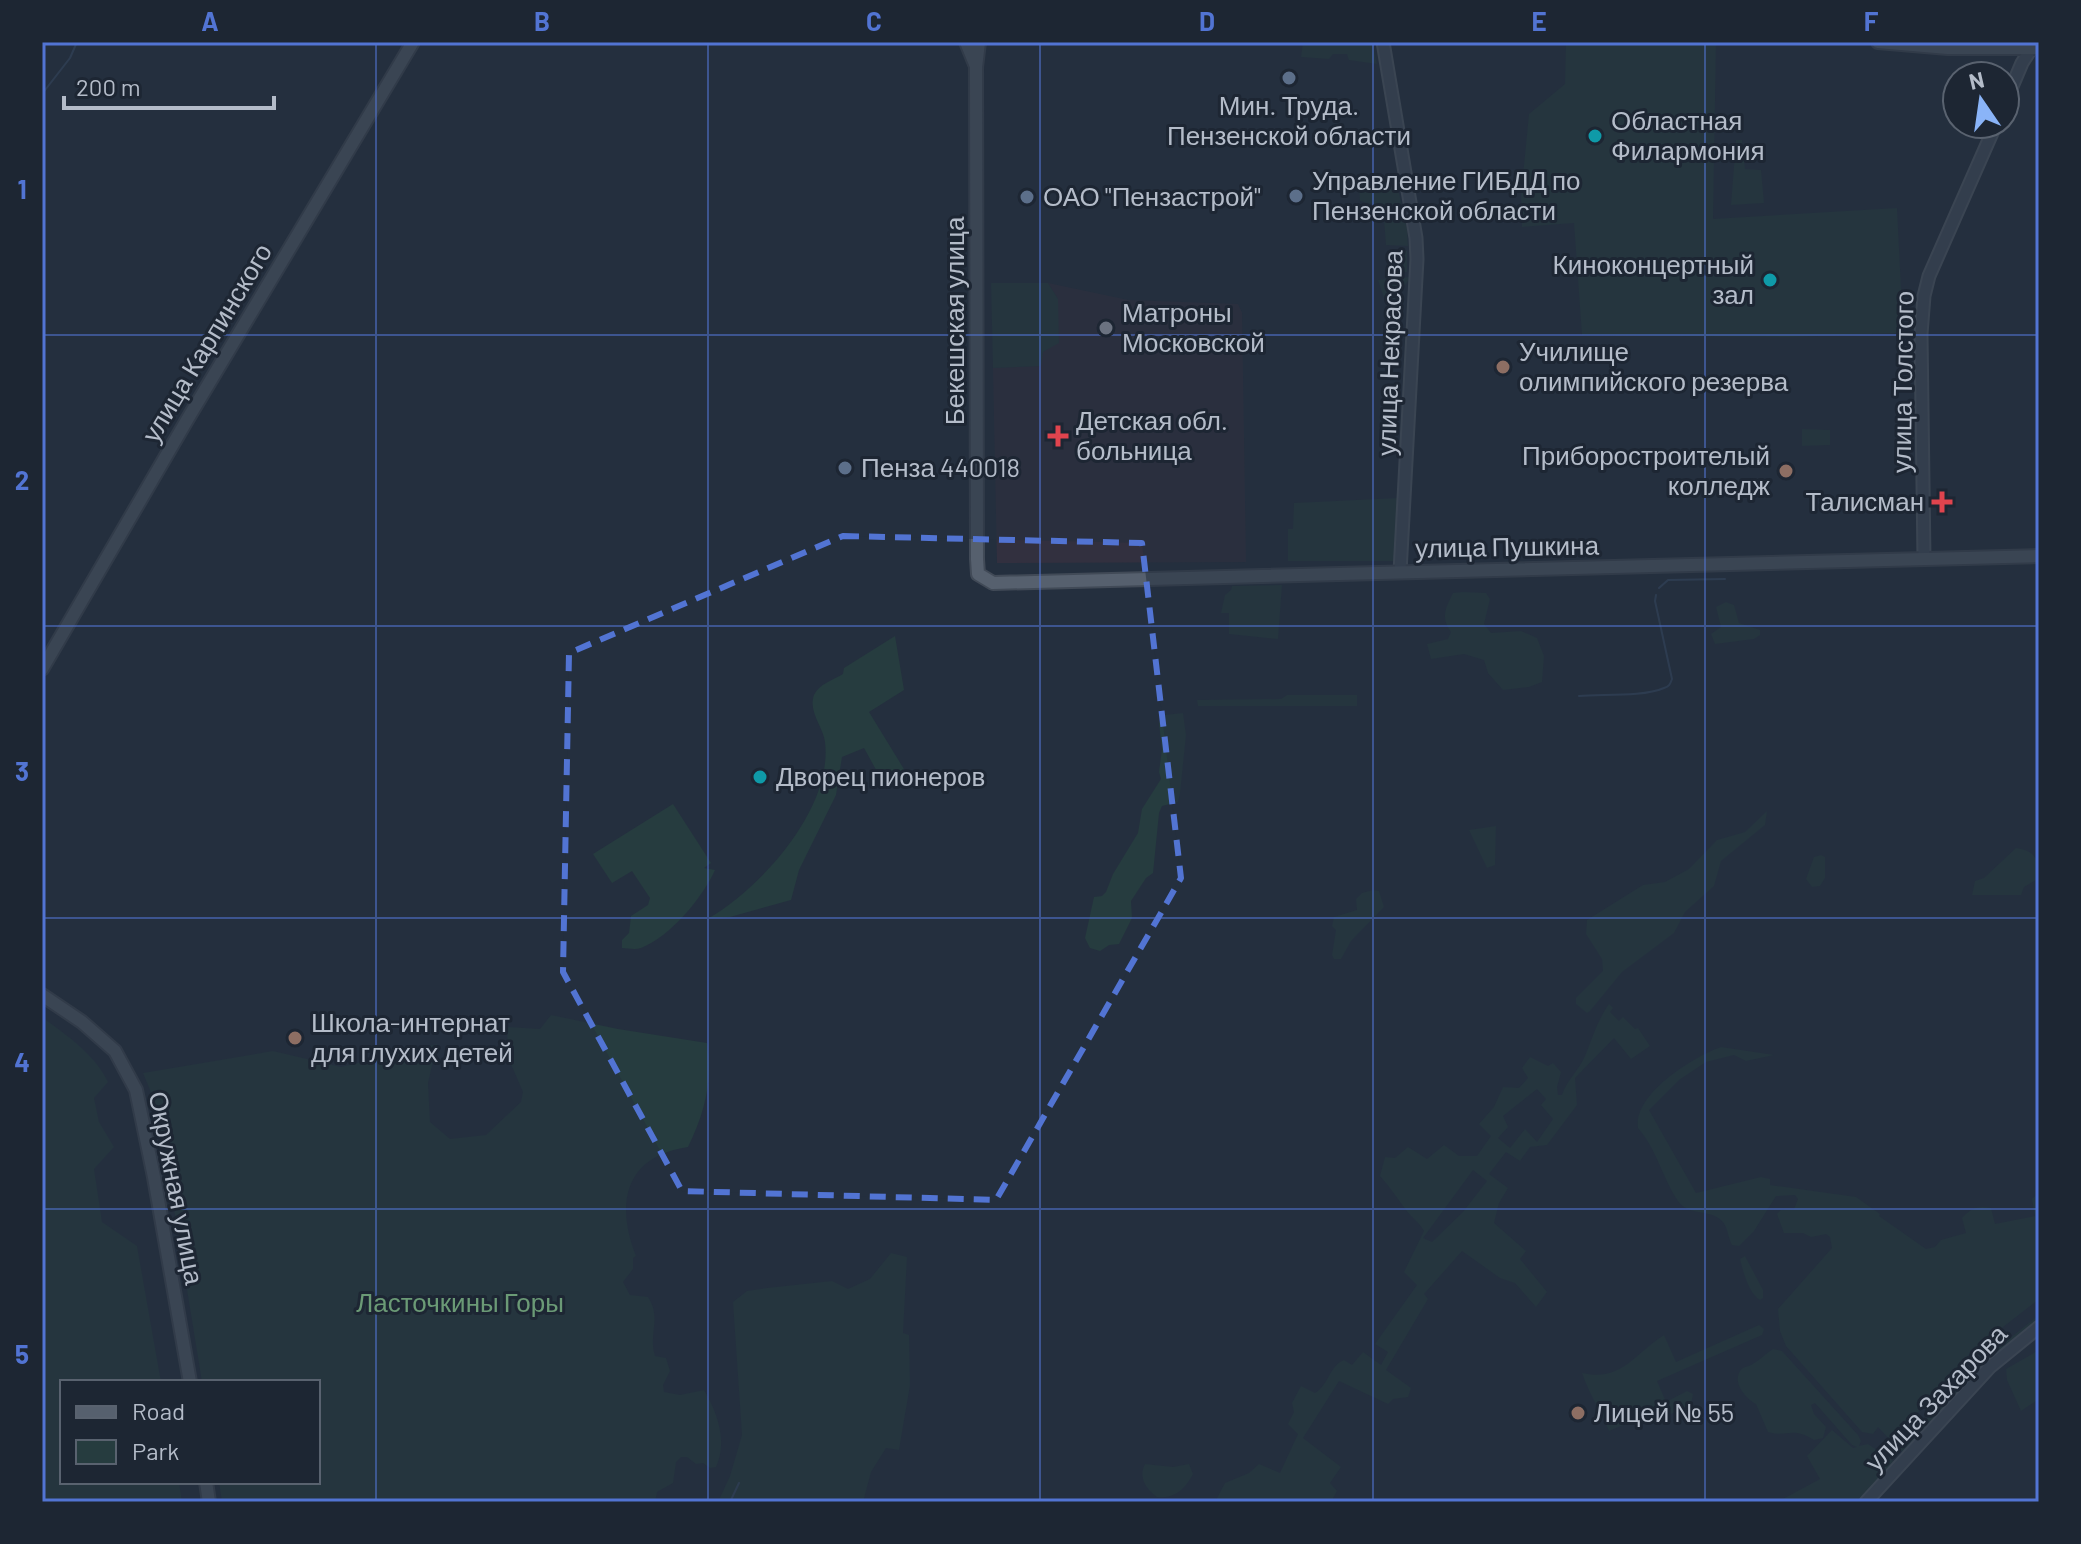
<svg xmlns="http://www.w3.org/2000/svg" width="2081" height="1544" viewBox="0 0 2081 1544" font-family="Barlow,sans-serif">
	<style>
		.medical { fill: #32303f }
		.green { fill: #263c3f; fill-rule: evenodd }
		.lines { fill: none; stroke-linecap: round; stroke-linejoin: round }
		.stream { stroke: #394c67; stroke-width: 2 }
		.secondary-casing { stroke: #565f6c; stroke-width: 15 }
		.primary-casing { stroke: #414a57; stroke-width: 16 }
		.secondary { stroke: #465061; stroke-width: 11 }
		.primary { stroke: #56606e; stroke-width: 12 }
		.marked { fill: none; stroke: #5274d3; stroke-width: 6; stroke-dasharray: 16 10; stroke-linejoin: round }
		.grid { fill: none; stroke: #5274d3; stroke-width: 2; stroke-opacity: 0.55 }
		.service-dot { fill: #5c6f8a; stroke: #1d2633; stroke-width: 3 }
		.culture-dot { fill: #0f9aa8; stroke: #1d2633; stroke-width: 3 }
		.worship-dot { fill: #6b7280; stroke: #1d2633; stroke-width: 3 }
		.education-dot { fill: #8d6e63; stroke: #1d2633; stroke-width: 3 }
		.health-dot { fill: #e0444e; stroke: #1d2633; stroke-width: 3 }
		.labels { text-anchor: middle; stroke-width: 6; stroke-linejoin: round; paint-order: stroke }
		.poi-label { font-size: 26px; fill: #b4bcc9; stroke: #1d2633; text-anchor: start }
		.street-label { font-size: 26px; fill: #b4bcc9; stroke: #1d2633 }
		.park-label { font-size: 26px; fill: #6b9a76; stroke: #1d2633 }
		.neatline { fill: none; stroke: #5274d3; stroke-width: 3 }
		.grid-label { font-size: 26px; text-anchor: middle; font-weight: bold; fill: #5274d3 }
	</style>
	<rect width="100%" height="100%" fill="#242f3e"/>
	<polygon class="medical" points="1048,283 1128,300 1238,304 1242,313 1246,562 997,563 993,368 1040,366 1043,352 1054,344 1058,299"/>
	<g class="green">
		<polygon points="1303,42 1372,42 1377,64 1349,60 1347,54 1333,54 1329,59 1301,57"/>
		<polygon points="1566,42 1716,42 1713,219 1897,208 1903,329 1900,333 1790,337 1582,335 1574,223 1522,227 1521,196 1529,114 1565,84"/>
		<polygon points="1736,140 1742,140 1745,169 1761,170 1764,203 1731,205"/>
		<polygon points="1397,184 1407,229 1408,246 1386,245 1384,219 1376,219 1375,205 1360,201 1359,186"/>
		<rect x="1387" y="251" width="20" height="21"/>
		<polygon points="1411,277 1394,300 1384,298 1378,280"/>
		<polygon points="991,283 1048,283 1058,299 1059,343 1043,352 1041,366 993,368"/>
		<polygon points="1802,429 1830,430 1830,445 1802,446"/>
		<polygon points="1398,498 1397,561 1288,561 1288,529 1293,529 1294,503"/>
		<polygon points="1282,585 1278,639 1229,634 1229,613 1221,613 1225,595 1231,590 1232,586"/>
		<path d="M1463 592 1486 593 1490 599 1484 624 1491 633 1521 631 1537 638 1544 656 1542 682 1529 687 1503 690 1488 673 1484 660 1464 654 1431 659 1427 644 1448 639 1451 632C1440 618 1446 607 1453 593Z"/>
		<polygon points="1726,602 1734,605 1739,623 1760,630 1760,635 1754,639 1715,644 1711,634 1721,627 1716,607"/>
		<path d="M895 636 904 690 869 712 907 774 885 786 864 748 842 757 836 795 799 870 791 900 730 917 709 918C762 887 833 808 825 742 823 726 808 712 814 695 819 684 833 680 843 674L844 668Z"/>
		<polygon points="1287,695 1357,695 1357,706 1198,706 1197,700 1281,699"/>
		<polygon points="1183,713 1186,735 1180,794 1178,802 1162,806 1159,813 1153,873 1146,878 1131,901 1132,918 1119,944 1109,945 1100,951 1090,948 1085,938 1094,897 1102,896 1106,892 1113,874 1138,833 1142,809 1161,779 1159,772 1162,749 1159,723 1164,715"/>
		<path d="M673 804 711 863 704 868 715 870C703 897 670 937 641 948 635 950 627 948 622 948V940L629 933 631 916 648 905 650 898 632 871 612 883 593 854Z"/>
		<polygon points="1767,811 1765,825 1721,861 1714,886 1685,912 1674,933 1622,972 1590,1011 1587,1013 1576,1004 1576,998 1603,971 1602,959 1586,934 1587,920 1643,885 1665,882 1689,869 1717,840 1745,832"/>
		<polygon points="1496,826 1495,865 1487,868 1469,830"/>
		<path d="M2016 848C2036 851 2039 860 2039 878L2024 887 2021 895H1972L1975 881 1984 878Z"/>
		<polygon points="1821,855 1825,857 1825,878 1820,886 1812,887 1806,879 1814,857"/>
		<polygon points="1373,890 1379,891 1384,907 1351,941 1341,959 1334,959 1332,955 1336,930 1332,926 1334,917 1357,910 1356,899 1362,893"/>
		<path d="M1609 1004 1613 1008 1610 1012 1619 1021 1623 1017 1635 1029 1638 1028 1650 1046 1631 1059 1614 1038 1575 1078 1577 1105 1547 1145 1530 1147 1520 1161 1506 1152 1489 1174 1508 1188 1499 1203 1494 1223 1526 1251 1520 1259 1547 1292 1536 1307 1515 1283 1500 1278 1462 1251 1424 1294 1428 1299 1386 1370 1411 1388 1408 1397 1393 1399 1388 1404 1339 1381 1303 1438 1341 1467 1330 1483 1337 1491 1331 1502H1215L1225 1483 1249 1473 1259 1464 1280 1473 1298 1434 1288 1424 1294 1412 1292 1403 1301 1386 1315 1393C1329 1385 1329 1366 1344 1360L1352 1365 1363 1352 1381 1365 1388 1352 1375 1344 1417 1285 1404 1272 1424 1231C1419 1222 1412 1218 1406 1210 1397 1198 1390 1187 1380 1176L1385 1157 1395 1158 1408 1147 1427 1159 1444 1145 1459 1156H1477L1491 1136 1479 1124 1494 1107 1503 1087 1519 1088 1528 1078 1522 1068 1530 1057 1548 1066 1553 1063 1561 1072 1557 1087 1558 1095H1562C1567 1080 1579 1070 1585 1056 1593 1037 1597 1021 1609 1004ZM1537 1089 1546 1099 1541 1105 1553 1119 1537 1142 1525 1129 1510 1148 1498 1138 1508 1127 1503 1116ZM1473 1170 1487 1181 1463 1212 1432 1242 1423 1238Z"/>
		<path d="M551 1015 618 1029 707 1043C713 1081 705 1112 688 1147 625 1156 615 1203 636 1256L633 1258V1269L623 1282 630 1295 648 1297C662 1318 648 1334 655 1356L666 1358 670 1371 663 1385 664 1392 680 1395 704 1390C717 1412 728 1441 716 1467L710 1468 703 1463 696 1464 687 1457H681L676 1462 673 1483 657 1492 655 1502H222L219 1482H318V1382H202L167 1166 150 1090 143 1073 273 1051 341 1067 437 1044 428 1083 430 1122 450 1139 486 1135 521 1102 523 1092 508 1057 507 1027 540 1029Z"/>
		<path d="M42 1017C66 1035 95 1054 108 1082L94 1098 99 1122 114 1147 94 1169 102 1222 137 1246 161 1382H62V1482H179L182 1502H42Z"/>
		<path d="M1721 1047 1774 1055 1746 1061 1734 1055 1706 1062 1679 1080 1649 1110 1696 1193 1761 1177 1770 1179V1185L1856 1197 1880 1214 1879 1216 1926 1249 1935 1247 1941 1240 1966 1233 1962 1218C1971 1208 1978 1205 1991 1208L1995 1224 2035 1216 2032 1199 2039 1192V1299L1972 1351 1892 1442 1878 1427 1873 1434 1862 1432 1786 1346 1780 1331 1778 1309 1832 1248 1830 1237 1826 1234 1811 1237 1803 1233H1784L1777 1214 1781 1210 1794 1209 1798 1199 1795 1195 1776 1196 1754 1231 1739 1246 1732 1245C1728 1238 1728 1228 1723 1222 1711 1208 1689 1217 1678 1201 1662 1177 1657 1150 1638 1128 1633 1094 1693 1057 1721 1047Z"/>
		<polygon points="891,1253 907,1257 903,1333 909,1335 910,1385 899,1450 886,1448 871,1472 863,1502 718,1502 730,1476 742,1435 733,1302 747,1291 767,1288 832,1281 848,1289 870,1279"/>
		<path d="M1745 1256 1763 1290V1298L1760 1300C1749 1294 1743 1272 1740 1259Z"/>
		<polygon points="2039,1315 2039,1322 1904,1453 1898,1449 1984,1359"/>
		<path d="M1759 1325 1764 1329 1762 1335 1657 1381 1666 1402 1687 1391 1693 1394 1691 1404 1651 1424 1649 1419 1652 1413 1609 1431C1600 1409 1590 1396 1582 1373 1622 1382 1634 1354 1664 1335L1676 1362Z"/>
		<path d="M1773 1349 1782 1351 1858 1435 1861 1441 1859 1446 1868 1444 1896 1463 1860 1502H1784L1783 1499 1820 1479 1807 1456 1832 1430 1853 1448 1857 1447 1852 1445 1815 1403 1811 1405 1814 1414 1826 1427 1823 1438 1814 1440C1791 1426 1788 1438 1768 1432L1756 1404C1747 1399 1732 1384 1740 1371 1742 1367 1747 1367 1751 1365 1759 1361 1765 1354 1773 1349Z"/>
		<polygon points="2039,1350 2039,1399 2021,1411 2007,1380 2006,1369"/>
		<path d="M1145 1464 1173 1467 1189 1464 1193 1474C1185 1489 1175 1499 1157 1497 1146 1489 1138 1477 1145 1464Z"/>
	</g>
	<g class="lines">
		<g class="stream">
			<polyline points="42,94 70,58 77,42"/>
			<polyline points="1659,588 1668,580 1725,579"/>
			<path d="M1579 696C1603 694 1643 697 1664 688 1670 686 1670 684 1672 679L1655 601 1656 595"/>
			<polyline points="730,1502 739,1483"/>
		</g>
		<g class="secondary-casing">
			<g id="secondary">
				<polyline points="1383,42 1416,238 1417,259 1400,572"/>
				<polyline points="2005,103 2022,63 2031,49"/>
				<polyline points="1924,559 1921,334 1924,296 1929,276 1996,124"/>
				<polyline points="1866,1502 1990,1367 2039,1327"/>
			</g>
		</g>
		<g class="primary-casing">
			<g id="primary">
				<polyline points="966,42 975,64"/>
				<polyline points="979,42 976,67 977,559 978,574 993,583 2039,556"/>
				<polyline points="1878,42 1948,48 2039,48"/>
				<polyline points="42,669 187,420 413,42"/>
				<polyline points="42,995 82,1022 115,1051 136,1090 154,1177 190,1382"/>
				<polyline points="206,1482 209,1502"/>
			</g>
		</g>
		<use href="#secondary" class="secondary"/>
		<use href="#primary" class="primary"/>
	</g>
	<path d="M0 0H2081V1544H0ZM843 536 1142 543 1181 878 996 1200 682 1191 563 972 569 653Z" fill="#242f3e" fill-opacity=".55" fill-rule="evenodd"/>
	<path class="marked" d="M843 536 1142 543 1181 878 996 1200 682 1191 563 972 569 653Z"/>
	<path class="grid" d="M376 42V1502M708 42V1502M1040 42V1502M1373 42V1502M1705 42V1502M42 335H2039M42 626H2039M42 918H2039M42 1209H2039"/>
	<g class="service-dot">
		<circle cx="1289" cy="78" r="8"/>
		<circle cx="1296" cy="196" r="8"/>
		<circle cx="1027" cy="197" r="8"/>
		<circle cx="845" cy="468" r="8"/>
	</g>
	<g class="culture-dot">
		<circle cx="1595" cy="136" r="8"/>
		<circle cx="1770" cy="280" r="8"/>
		<circle cx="760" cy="777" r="8"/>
	</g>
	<circle class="worship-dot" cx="1106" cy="328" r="8"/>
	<g class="education-dot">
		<circle cx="1503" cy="367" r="8"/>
		<circle cx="1786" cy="471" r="8"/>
		<circle cx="295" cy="1038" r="8"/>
		<circle cx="1578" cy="1413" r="8"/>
	</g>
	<g class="health-dot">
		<path d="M1054 424h8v8h8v8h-8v8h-8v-8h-8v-8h8z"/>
		<path d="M1938 490h8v8h8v8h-8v8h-8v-8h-8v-8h8z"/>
	</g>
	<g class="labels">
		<g class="poi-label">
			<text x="1289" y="115" text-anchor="middle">Мин. Труда.<tspan x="1289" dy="30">Пензенской области</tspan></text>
			<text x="1611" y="130">Областная<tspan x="1611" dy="30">Филармония</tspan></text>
			<text x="1312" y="190">Управление ГИБДД по<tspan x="1312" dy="30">Пензенской области</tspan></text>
			<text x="1043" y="206">ОАО "Пензастрой"</text>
			<text x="1754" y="274" text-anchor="end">Киноконцертный<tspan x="1754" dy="30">зал</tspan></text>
			<text x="1122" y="322">Матроны<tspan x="1122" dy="30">Московской</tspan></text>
			<text x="1519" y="361">Училище<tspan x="1519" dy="30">олимпийского резерва</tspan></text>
			<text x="1076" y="430">Детская обл.<tspan x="1076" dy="30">больница</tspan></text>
			<text x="1770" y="465" text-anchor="end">Приборостроителый<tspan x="1770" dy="30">колледж</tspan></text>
			<text x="861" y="477">Пенза 440018</text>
			<text x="1924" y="511" text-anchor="end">Талисман</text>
			<text x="776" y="786">Дворец пионеров</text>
			<text x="311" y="1032">Школа-интернат<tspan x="311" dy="30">для глухих детей</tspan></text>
			<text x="1594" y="1422">Лицей № 55</text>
		</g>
		<g class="street-label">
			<text transform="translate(955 321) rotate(-90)" y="9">Бекешская улица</text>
			<text transform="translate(207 343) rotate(-59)" y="9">улица Карпинского</text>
			<text transform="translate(1390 353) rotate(-88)" y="9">улица Некрасова</text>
			<text transform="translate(1903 382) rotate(-89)" y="9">улица Толстого</text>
			<text transform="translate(1507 547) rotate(-1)" y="9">улица Пушкина</text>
			<text transform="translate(176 1188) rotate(79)" y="9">Окружная улица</text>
			<text transform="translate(1936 1398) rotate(-46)" y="9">улица Захарова</text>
		</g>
		<g class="park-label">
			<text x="460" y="1312">Ласточкины Горы</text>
		</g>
	</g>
	<rect width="2081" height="1544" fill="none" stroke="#1d2633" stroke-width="88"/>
	<rect x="60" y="1380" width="260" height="104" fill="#1d2633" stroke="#59626f" stroke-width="2"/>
	<rect x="76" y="1406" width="40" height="12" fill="#56606e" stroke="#59626f" stroke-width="2"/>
	<text x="132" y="1420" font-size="24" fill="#b4bcc9">Road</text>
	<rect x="76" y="1440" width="40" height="24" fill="#263c3f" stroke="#59626f" stroke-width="2"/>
	<text x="132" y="1460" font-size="24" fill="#b4bcc9">Park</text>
	<g transform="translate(1981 100) rotate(347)"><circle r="38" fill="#1d2633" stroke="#59626f" stroke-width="2"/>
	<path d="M0-6L14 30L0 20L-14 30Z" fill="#8ab4f8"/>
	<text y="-12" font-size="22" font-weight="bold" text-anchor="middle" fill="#b4bcc9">N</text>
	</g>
	<path d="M64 96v12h210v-12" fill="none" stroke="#b4bcc9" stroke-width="4"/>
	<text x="76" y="96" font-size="24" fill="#b4bcc9" stroke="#1d2633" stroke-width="6" paint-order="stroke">200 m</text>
	<rect x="44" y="44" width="1993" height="1456" class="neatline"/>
	<g class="grid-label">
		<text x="210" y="31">A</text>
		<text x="542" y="31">B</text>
		<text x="874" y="31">C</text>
		<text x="1207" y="31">D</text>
		<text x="1539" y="31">E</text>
		<text x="1871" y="31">F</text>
		<text x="22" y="199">1</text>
		<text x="22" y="490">2</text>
		<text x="22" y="781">3</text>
		<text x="22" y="1072">4</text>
		<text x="22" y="1364">5</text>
	</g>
</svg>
